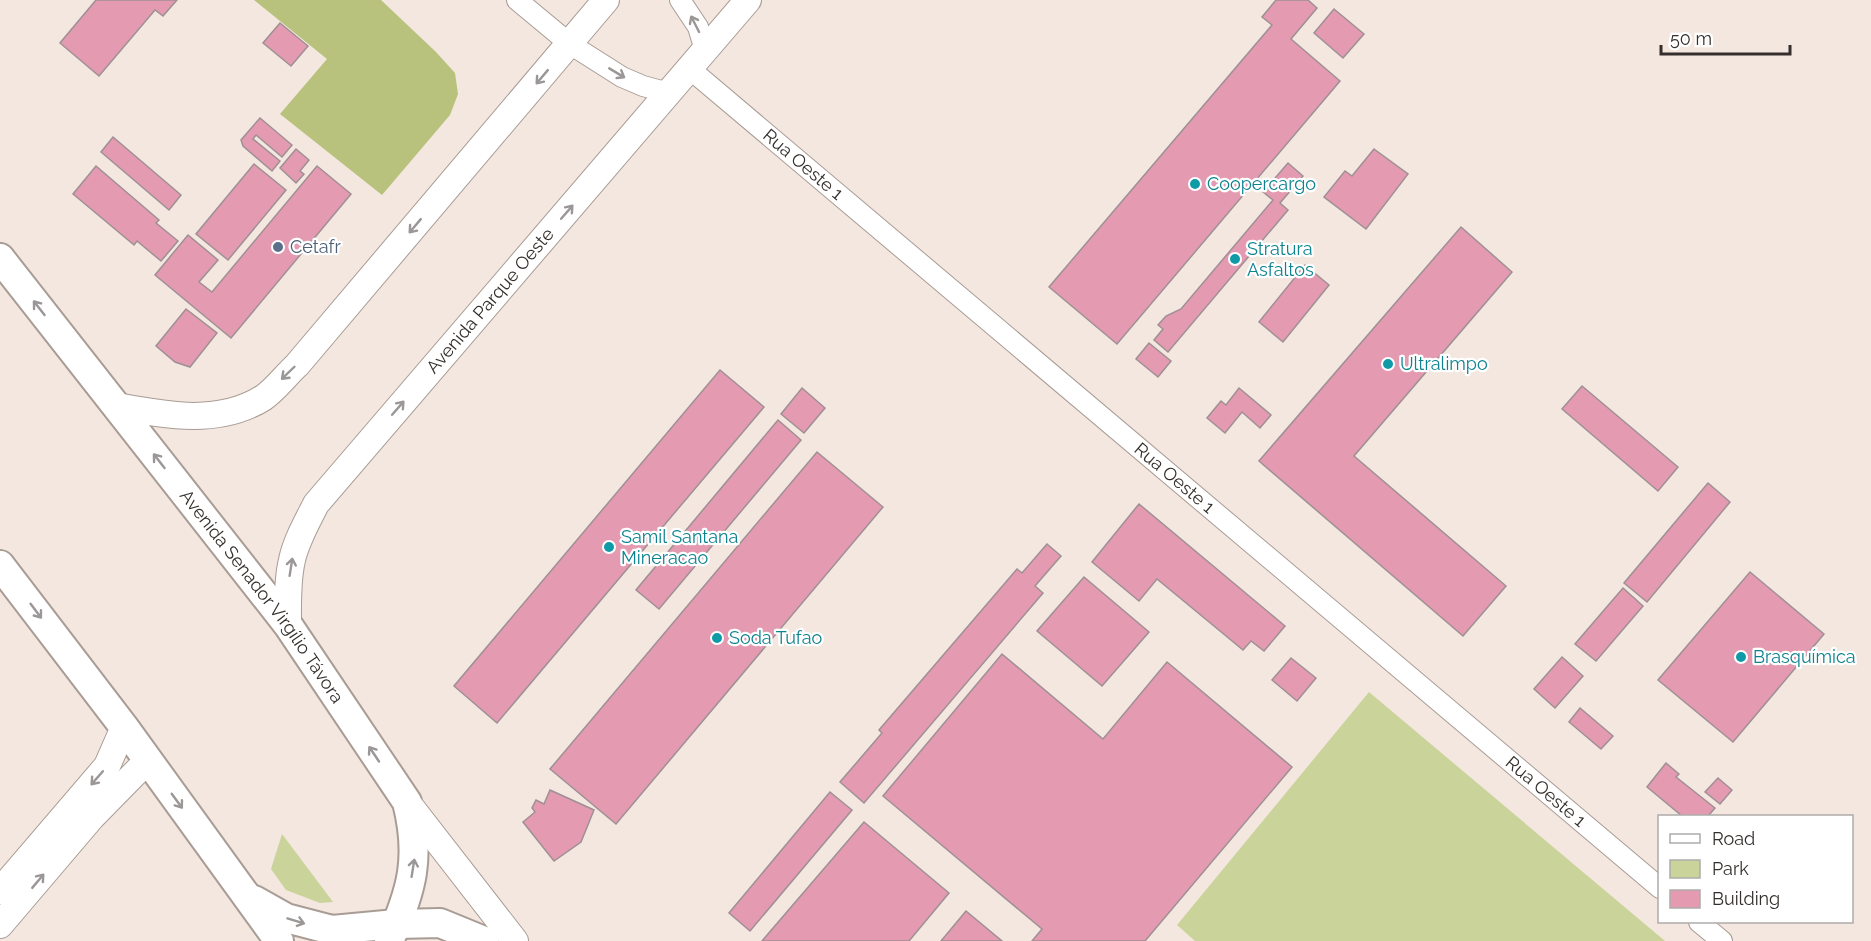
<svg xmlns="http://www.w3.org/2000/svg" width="1871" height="941" viewBox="0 0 1871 941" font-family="Raleway,sans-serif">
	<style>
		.green { fill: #cad39a }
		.forest { fill: #b8c27c }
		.building { fill: #e49ab1; stroke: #9e9094; stroke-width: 1.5 }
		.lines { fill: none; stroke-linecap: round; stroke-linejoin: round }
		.minor-casing { stroke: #a89c95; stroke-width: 22 }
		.tertiary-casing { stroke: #a89c95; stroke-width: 28 }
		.secondary-casing { stroke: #a89c95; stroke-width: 32 }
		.minor { stroke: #fff; stroke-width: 20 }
		.tertiary { stroke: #fff; stroke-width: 26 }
		.secondary { stroke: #fff; stroke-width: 28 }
		.oneway { stroke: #9a9796 }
		.culture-dot { fill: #0f9aa8; stroke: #fff; stroke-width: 2 }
		.service-dot { fill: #5c6f8a; stroke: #fff; stroke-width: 2 }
		.labels { text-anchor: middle; stroke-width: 4.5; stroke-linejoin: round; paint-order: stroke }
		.street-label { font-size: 18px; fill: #342f2c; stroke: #fff }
		.culture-label { font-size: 18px; fill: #0d838f; stroke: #fff; text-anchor: start }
		.service-label { font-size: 18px; fill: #4e5e75; stroke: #fff; text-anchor: start }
	</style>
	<rect width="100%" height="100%" fill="#f3e7df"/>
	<g class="green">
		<polygon points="1369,692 1665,941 1195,941 1177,925"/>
		<polygon points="282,834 333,902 320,903 286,890 271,869"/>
	</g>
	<polygon class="forest" points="254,0 381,0 436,52 455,73 458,94 450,115 382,195 280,114 327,59"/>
	<g class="building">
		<polygon points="96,0 177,0 163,16 155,10 99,76 60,43"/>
		<polygon points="1276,0 1308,0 1317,8 1291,39 1340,81 1117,344 1049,287 1272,25 1262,17"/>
		<polygon points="1334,9 1364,34 1343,58 1314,33"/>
		<polygon points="280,23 308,46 291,66 263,43"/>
		<polygon points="260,118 292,145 282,157 256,135 253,139 280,161 272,171 243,146 241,140"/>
		<polygon points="113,137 181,195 169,210 101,152"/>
		<polygon points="296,149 309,160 300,171 304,174 296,183 280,168"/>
		<polygon points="1374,149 1408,174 1366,229 1324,197 1345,171 1352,176"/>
		<polygon points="1288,163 1303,176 1280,203 1288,210 1168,352 1154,340 1163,329 1158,325 1166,316 1181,309 1273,200 1263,192"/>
		<polygon points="254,164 286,190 228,260 196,234"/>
		<polygon points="96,166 159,220 156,223 178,241 161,261 137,241 134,245 73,194"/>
		<polygon points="317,166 351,194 231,338 155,275 188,235 218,260 199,282 212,292"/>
		<polygon points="1461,227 1512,272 1354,456 1506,586 1463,636 1259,461"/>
		<polygon points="1305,265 1329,285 1283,342 1259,322"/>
		<polygon points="186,309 217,333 190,367 175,362 156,346"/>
		<polygon points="1149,343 1171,361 1158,377 1136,359"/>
		<polygon points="720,370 764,407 497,723 454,686"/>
		<polygon points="1582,386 1678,467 1658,491 1562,409"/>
		<polygon points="802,388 825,408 804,433 781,414"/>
		<polygon points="1239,388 1271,415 1260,428 1242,412 1225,433 1207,418 1221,401 1226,405"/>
		<polygon points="778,420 801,440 659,609 636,590"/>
		<polygon points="817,452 883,507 616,824 550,769"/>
		<polygon points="1708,483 1730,502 1647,602 1624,583"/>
		<polygon points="1139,504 1285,626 1264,651 1251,641 1243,650 1157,579 1139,601 1092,562"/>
		<polygon points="1047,544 1061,556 1035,586 1043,593 864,803 840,782 882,733 879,730 1017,569 1022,573"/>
		<polygon points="1750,572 1824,634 1733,742 1658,680"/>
		<polygon points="1084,577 1149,632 1102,686 1037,631"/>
		<polygon points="1623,588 1643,606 1596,661 1575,644"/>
		<polygon points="1002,654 1103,739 1167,662 1292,767 1145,941 1032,941 1042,929 883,796"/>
		<polygon points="1562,657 1583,676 1555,708 1534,689"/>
		<polygon points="1291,658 1316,678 1297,701 1272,680"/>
		<polygon points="1580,708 1613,736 1601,749 1569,722"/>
		<polygon points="1666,763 1679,774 1676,777 1715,808 1708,816 1682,816 1647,787"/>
		<polygon points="1718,778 1732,790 1720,804 1705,792"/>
		<polygon points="550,790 594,810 581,842 554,861 523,822 535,812 532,808 536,800 544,804"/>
		<polygon points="830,792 852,810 750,931 729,913"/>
		<polygon points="864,822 949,893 909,941 762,941"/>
		<polygon points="966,911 1002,941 941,941"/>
	</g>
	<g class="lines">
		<g class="minor-casing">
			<g id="minor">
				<polyline points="517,0 570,44 622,77 643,86 669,93"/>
				<polyline points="680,0 698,27 705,50"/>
				<path id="s1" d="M690 69 1660 888"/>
				<polyline points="1699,922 1722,941"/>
			</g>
		</g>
		<g class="tertiary-casing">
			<g id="tertiary">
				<path d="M116 406C165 415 218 426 263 398 275 390 286 375 297 365L606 0"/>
				<path id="s2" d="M288 625C288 604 287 581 292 560 296 541 307 522 316 504L748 0"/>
				<polyline points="407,802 515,941"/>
				<polyline points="0,891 107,766 124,727"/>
				<polyline points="0,925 91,818 148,760"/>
			</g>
		</g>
		<g class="secondary-casing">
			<g id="secondary">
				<path id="s3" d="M0 258 288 625 407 802C421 857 412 891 389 941"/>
				<polyline points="0,565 124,727 279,941"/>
				<polyline points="254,900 286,918 332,930 396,924 440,923 484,941"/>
			</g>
		</g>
		<use href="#minor" class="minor"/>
		<use href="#tertiary" class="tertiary"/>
		<use href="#secondary" class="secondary"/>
	</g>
	<defs><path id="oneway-shaft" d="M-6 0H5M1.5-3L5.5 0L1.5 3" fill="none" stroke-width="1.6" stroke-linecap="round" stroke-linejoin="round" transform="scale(1.5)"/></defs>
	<g class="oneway">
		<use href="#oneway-shaft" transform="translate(695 24) rotate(-117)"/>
		<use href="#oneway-shaft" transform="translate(617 73) rotate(31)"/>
		<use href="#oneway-shaft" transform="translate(542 77) rotate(130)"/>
		<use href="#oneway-shaft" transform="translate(567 212) rotate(-49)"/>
		<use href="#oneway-shaft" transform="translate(415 226) rotate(130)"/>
		<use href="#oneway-shaft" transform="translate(39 308) rotate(-128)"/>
		<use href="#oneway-shaft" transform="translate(288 373) rotate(136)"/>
		<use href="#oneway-shaft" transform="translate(398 408) rotate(-49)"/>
		<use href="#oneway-shaft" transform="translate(159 461) rotate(-128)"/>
		<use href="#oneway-shaft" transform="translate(291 567) rotate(-81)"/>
		<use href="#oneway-shaft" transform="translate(36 611) rotate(53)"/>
		<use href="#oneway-shaft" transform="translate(374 754) rotate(-124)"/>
		<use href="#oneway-shaft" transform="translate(97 778) rotate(131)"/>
		<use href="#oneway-shaft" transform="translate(177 801) rotate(54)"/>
		<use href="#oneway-shaft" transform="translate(413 868) rotate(-81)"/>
		<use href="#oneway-shaft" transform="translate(38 881) rotate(-50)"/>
		<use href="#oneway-shaft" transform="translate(296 921) rotate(17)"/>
	</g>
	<g class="culture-dot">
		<circle cx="1195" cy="184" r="6"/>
		<circle cx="1235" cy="259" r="6"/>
		<circle cx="1388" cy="364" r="6"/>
		<circle cx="609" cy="547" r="6"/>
		<circle cx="717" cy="638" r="6"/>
		<circle cx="1741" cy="657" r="6"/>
	</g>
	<circle class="service-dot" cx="278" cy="247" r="6"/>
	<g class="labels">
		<g class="street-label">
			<text dy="6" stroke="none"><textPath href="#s1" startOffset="148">Rua Oeste 1</textPath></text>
			<text dy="6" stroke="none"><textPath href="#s2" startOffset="394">Avenida Parque Oeste</textPath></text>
			<text dy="6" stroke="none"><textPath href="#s1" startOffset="634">Rua Oeste 1</textPath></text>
			<text dy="6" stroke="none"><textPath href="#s3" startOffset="428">Avenida Senador Virgílio Távora</textPath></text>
			<text dy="6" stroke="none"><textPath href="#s1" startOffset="1120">Rua Oeste 1</textPath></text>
		</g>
		<g class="culture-label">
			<text x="1207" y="190">Coopercargo</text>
			<text x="1247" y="255">Stratura<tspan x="1247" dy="21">Asfaltos</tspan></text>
			<text x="1400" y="370">Ultralimpo</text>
			<text x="621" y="543">Samil Santana<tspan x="621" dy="21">Mineracao</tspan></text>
			<text x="729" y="644">Soda Tufao</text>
			<text x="1753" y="663">Brasquímica</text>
		</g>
		<g class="service-label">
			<text x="290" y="253">Cetafr</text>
		</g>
	</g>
	<rect x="1658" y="815" width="195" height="108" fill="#ffffff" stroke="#aeacab" stroke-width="1.5"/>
	<rect x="1670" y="834" width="30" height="9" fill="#ffffff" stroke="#aeacab" stroke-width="1.5"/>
	<text x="1712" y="845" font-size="18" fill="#342f2c">Road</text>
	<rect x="1670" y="860" width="30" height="18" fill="#cad39a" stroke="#aeacab" stroke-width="1.5"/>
	<text x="1712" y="875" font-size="18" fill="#342f2c">Park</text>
	<rect x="1670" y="890" width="30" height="18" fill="#e49ab1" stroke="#aeacab" stroke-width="1.5"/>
	<text x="1712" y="905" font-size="18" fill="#342f2c">Building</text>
	<path d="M1661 45v9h129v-9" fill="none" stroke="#342f2c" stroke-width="3"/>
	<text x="1670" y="45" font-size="18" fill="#342f2c" stroke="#ffffff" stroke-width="4.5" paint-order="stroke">50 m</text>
</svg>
